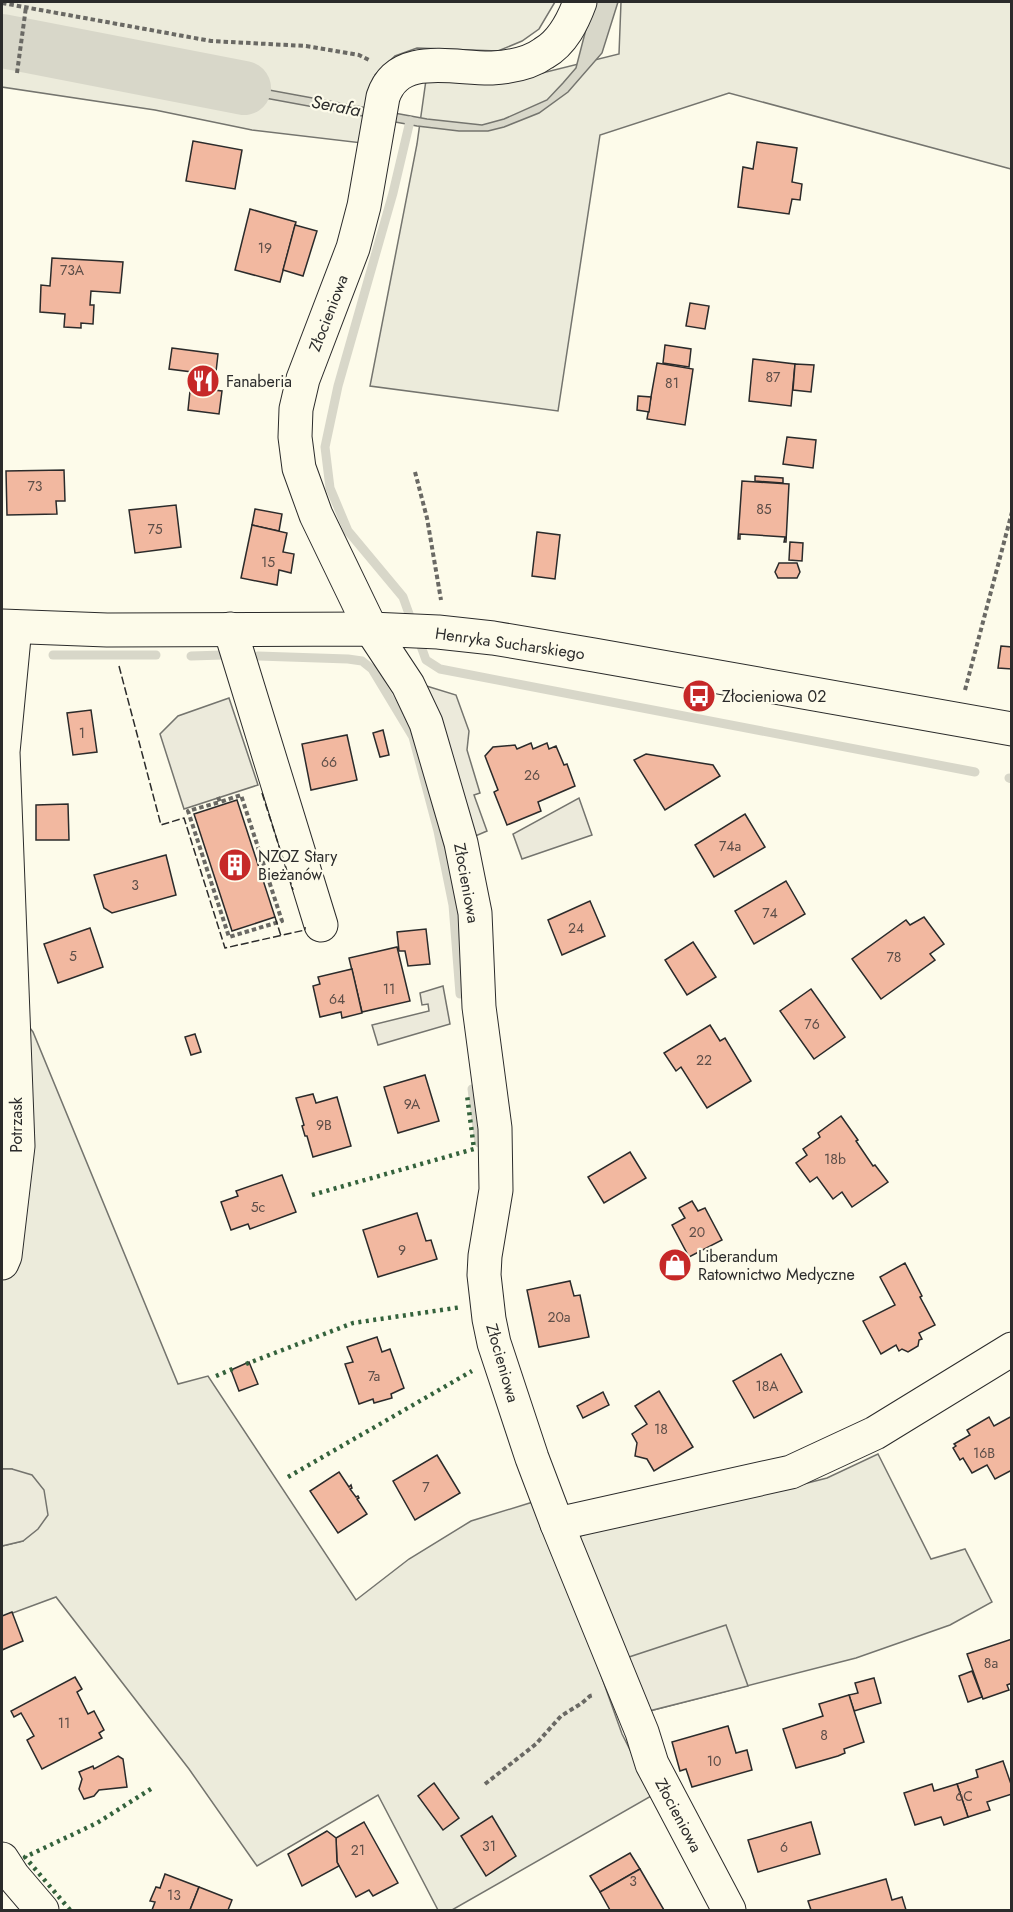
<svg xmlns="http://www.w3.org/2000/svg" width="1013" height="1912" viewBox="0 0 1013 1912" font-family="Jost,sans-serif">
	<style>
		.green { fill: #ecebdb; stroke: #74746e; stroke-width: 1.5 }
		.parking { fill: #eceadb; stroke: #74746e; stroke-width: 1.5 }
		.water { fill: #d8d7c9; stroke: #74746e; stroke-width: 1.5 }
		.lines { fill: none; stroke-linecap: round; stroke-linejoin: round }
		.stream { stroke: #d8d7c9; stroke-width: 9 }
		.river { stroke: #d8d7c9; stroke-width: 54 }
		.building { fill: #f2b8a0; stroke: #2b2b2b; stroke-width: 1.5 }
		.minor-casing { stroke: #2b2b2b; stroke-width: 35 }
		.path { stroke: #6a6964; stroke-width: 4; stroke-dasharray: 4.5 3; stroke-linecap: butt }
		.minor { stroke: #fdfbea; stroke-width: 33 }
		.hedge { stroke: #34623c; stroke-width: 4.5; stroke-dasharray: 3 4.5; stroke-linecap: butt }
		.fence { stroke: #2b2b2b; stroke-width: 1.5; stroke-dasharray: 8 3; stroke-linecap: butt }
		.labels { text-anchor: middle; stroke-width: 4.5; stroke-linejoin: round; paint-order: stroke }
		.number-label { font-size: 14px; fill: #5d4e48 }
		.street-label { font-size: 16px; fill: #2b2b2b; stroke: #fdfbea }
		.poi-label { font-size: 16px; fill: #2b2b2b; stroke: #fdfbea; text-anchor: start }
		.water-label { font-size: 18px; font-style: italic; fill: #2b2b2b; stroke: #fdfbea }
	</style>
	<rect width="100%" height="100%" fill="#fdfbea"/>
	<g class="green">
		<polygon points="2,2 555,2 539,29 522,41 498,51 417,48 395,56 375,75 362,143 252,130 155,110 2,87"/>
		<polygon points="621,2 1011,2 1011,169 729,93 600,135 558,411 370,386 417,144 426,80 518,79 619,54"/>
		<polygon points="2,991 33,1032 178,1384 208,1376 356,1600 409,1559 471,1521 533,1502 596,1661 622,1734 653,1795 452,1910 438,1910 378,1795 257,1866 189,1769 56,1597 2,1617 2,1546 23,1541 12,1469 2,1469"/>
		<polygon points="878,1454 931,1559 965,1549 992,1602 950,1625 856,1658 649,1711 575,1538 621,1521 780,1490 827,1478"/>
	</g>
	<g class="parking">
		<polygon points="420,684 456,695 469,731 467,750 480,793 474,795 487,831 473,837"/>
		<polygon points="229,698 258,785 184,809 160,734 178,716"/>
		<polygon points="579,798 592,835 522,859 513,834"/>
		<polygon points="443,986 450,1024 378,1045 372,1025 429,1011 428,1004 422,1005 420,993"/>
		<polygon points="2,1469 12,1469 32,1475 44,1490 48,1515 38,1529 23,1541 2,1546"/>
		<polygon points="726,1625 748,1686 649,1711 626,1658"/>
	</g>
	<polygon class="water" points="593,2 618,2 602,53 568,92 539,113 504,127 488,131 459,131 417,126 254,96 170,78 171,73 177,73 427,119 482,125 504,119 547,100 563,83 576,68"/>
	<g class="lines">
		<g class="stream">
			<polyline points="410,121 393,193 338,386 325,447 330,488 348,531 403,597 413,625"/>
			<polyline points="418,638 426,660 440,669 975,772"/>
			<polyline points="53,655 156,655"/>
			<polyline points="191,656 223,655"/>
			<polyline points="258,656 348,659 362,661 372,669 413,737 438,831 453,905 460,994"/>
			<polyline points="1009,778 1012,779"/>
			<polyline points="472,1089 479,1143"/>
		</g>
		<polyline class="river" points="2,41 244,88"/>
	</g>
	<g class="building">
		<polygon points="193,141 242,150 235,189 186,181"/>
		<polygon points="757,142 797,148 792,182 802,184 800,200 792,199 789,214 738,207 743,167 753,169"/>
		<polygon points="250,209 296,222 280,282 235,270"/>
		<polygon points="295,225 317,231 303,276 283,270"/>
		<polygon points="52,258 123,262 120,293 91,291 90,305 94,305 93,324 81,323 81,328 64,327 65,314 40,312 41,285 50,286"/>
		<polygon points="690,303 709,306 705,329 686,326"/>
		<polygon points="665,345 691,349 689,367 663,363"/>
		<polygon points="172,348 218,354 214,390 222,391 219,414 188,410 192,372 169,369"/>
		<polygon points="753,359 795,364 791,406 749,401"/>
		<polygon points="657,363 693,369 685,425 647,419"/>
		<polygon points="795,364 814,365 811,392 793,390"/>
		<polygon points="638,396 651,397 649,412 637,410"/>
		<polygon points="787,437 816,440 813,468 783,464"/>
		<polygon points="64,470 65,501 56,501 57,514 7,515 6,471"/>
		<polygon points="755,476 783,478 783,483 755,481"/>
		<polygon points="742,481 789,484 786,542 784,542 785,537 740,534 740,539 738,539"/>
		<polygon points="176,505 181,547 135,553 129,510"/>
		<polygon points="255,509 282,514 279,531 252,525"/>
		<polygon points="252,525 287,533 283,552 294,554 291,573 279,570 277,585 241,578"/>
		<polygon points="537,532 560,535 555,579 532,576"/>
		<polygon points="790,542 803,543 802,561 789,560"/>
		<polygon points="779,563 797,563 800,572 797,578 778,578 775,572"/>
		<polygon points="1001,646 1012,647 1012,669 998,668"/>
		<polygon points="91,710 97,752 73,755 67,713"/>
		<polygon points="383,730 389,755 380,757 373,733"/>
		<polygon points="347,735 357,780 311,790 302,744"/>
		<polygon points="531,743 533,749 547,743 549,749 556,746 564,765 567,764 575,786 538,802 541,811 507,825 494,792 498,790 485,756 493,747 515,745 517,749"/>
		<polygon points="646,754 713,765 720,776 665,810 634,760"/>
		<polygon points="237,800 275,917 232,931 194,814"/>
		<polygon points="68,804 69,840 36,840 36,805"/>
		<polygon points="745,814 765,847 714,877 695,845"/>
		<polygon points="166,855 176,895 112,913 104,908 94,875"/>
		<polygon points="786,881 805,914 754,944 735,911"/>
		<polygon points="590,901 605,936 562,955 548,920"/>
		<polygon points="924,917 944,944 930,954 935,960 881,999 852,959 906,920 910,925"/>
		<polygon points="90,928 103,967 58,983 44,944"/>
		<polygon points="426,929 430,964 408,966 405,951 399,951 397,932"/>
		<polygon points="693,942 716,977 687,995 665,960"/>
		<polygon points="397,947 410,1001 362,1012 349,958"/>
		<polygon points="352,969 362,1013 342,1018 341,1012 320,1017 313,986 320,984 318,977"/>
		<polygon points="811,989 845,1037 814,1059 780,1011"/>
		<polygon points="710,1025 720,1041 725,1038 751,1081 707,1108 681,1067 676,1071 664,1053"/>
		<polygon points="195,1034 201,1052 191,1055 185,1037"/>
		<polygon points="425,1075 439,1121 398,1133 384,1087"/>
		<polygon points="313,1094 316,1103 337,1097 351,1146 313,1157 307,1136 305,1136 302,1126 304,1125 296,1098"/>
		<polygon points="841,1116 858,1140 856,1141 873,1166 875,1165 888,1182 852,1207 842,1192 833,1199 817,1177 810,1182 796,1163 807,1155 803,1149 820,1137 818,1133"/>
		<polygon points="630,1152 646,1178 604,1203 588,1177"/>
		<polygon points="282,1175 296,1212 250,1229 248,1224 231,1230 221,1202 238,1196 236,1191"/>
		<polygon points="692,1201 698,1211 705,1208 722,1240 689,1257 672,1225 685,1218 679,1208"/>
		<polygon points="417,1213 426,1241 431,1240 437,1259 378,1277 363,1230"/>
		<polygon points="905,1263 922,1296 920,1297 935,1325 919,1333 922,1339 919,1340 918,1346 908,1352 902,1349 899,1351 896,1345 881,1354 863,1321 895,1305 880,1277"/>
		<polygon points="570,1281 574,1296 580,1295 589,1337 539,1347 527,1290"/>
		<polygon points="377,1337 382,1352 390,1349 404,1388 391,1394 392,1398 374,1403 373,1399 359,1404 345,1364 353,1362 347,1347"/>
		<polygon points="781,1354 802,1392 754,1418 733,1381"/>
		<polygon points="249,1362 258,1384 239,1391 231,1370"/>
		<polygon points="659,1391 693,1447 654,1471 647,1459 635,1456 637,1443 632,1434 647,1424 635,1406"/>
		<polygon points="603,1392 609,1405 583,1418 577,1406"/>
		<polygon points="1012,1416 1012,1470 995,1479 987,1465 972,1473 963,1458 960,1460 953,1448 956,1446 954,1444 970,1435 967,1430 989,1417 994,1426"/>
		<polygon points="437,1455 460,1493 415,1520 393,1481"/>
		<polygon points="339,1472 349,1487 351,1485 352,1488 350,1489 356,1497 358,1496 359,1498 357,1499 367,1514 338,1533 310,1491"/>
		<polygon points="12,1612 23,1641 2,1650 2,1616"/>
		<polygon points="1012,1639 1012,1683 1007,1685 1009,1690 983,1699 967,1654"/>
		<polygon points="972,1671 982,1697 968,1702 959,1676"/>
		<polygon points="75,1677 82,1689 77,1692 88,1714 94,1711 104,1730 99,1733 102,1738 42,1769 27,1740 34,1736 21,1713 14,1717 11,1711"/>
		<polygon points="874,1678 881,1703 854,1711 849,1695 858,1693 855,1683"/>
		<polygon points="849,1695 864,1742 844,1749 845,1753 838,1756 796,1768 783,1729 823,1716 819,1704"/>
		<polygon points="728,1726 736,1753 747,1750 752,1770 692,1787 686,1769 680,1771 672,1742"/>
		<polygon points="118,1756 123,1759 127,1787 99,1790 94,1796 84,1799 79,1789 82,1779 79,1772 93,1766 94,1769"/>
		<polygon points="1003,1761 1012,1787 1012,1794 987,1802 990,1810 968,1817 957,1784 978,1777 976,1770"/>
		<polygon points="434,1783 459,1818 443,1830 418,1796"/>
		<polygon points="932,1784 934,1791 957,1784 968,1817 944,1825 941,1817 915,1825 904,1793"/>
		<polygon points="492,1816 516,1856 486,1876 461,1836"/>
		<polygon points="364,1822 398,1883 373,1896 369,1890 356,1897 337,1862 336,1838"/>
		<polygon points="811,1822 820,1854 758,1872 748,1840"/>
		<polygon points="327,1831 336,1838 337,1862 339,1866 302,1886 288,1854"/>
		<polygon points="630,1853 640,1869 600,1892 590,1876"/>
		<polygon points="640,1869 664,1910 610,1910 600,1892"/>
		<polygon points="165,1874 199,1887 190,1910 152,1910 155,1902 150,1901 156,1887 160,1888"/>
		<polygon points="886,1879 892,1900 902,1897 906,1910 811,1910 808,1901"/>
		<polygon points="199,1887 232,1900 228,1910 190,1910"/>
	</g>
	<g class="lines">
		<g class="minor-casing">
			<g id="minor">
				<path d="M580 2C573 21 563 42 544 53 529 64 511 67 492 68 454 69 398 51 383 97L364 206 353 248 303 379 296 409 295 437 299 468 316 515 371 629 408 685 426 723 461 843 475 913 479 1007 495 1128 496 1190 485 1256 484 1275 489 1319 494 1343 532 1458 557 1524 642 1732 652 1764 729 1910"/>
				<polyline points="2,626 107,630 371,629 438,632 493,638 594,655 1012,729"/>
				<polyline points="230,629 321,925"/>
				<polyline points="2,1263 5,1256 18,1146 3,752 15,627"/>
				<polyline points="557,1524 791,1472 875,1433 1012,1349"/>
				<polyline points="2,1859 13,1876 42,1910"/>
			</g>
		</g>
		<g class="path">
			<polyline points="2,3 211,41 306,46 359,55 369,60"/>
			<polyline points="17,73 26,7"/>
			<polyline points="415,472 427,518 441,600"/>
			<polyline points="965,690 1012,512"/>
			<polyline points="218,797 220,802 188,811 229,937 282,921 241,795 220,802"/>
			<polyline points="485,1784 536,1744 561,1716 582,1703 590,1696 594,1695"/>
		</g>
		<use href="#minor" class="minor"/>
		<g class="hedge">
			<polyline points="312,1195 474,1149 467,1095"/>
			<polyline points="246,1364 353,1323 462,1307"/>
			<polyline points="216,1376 235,1368"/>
			<polyline points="288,1477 472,1371"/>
			<polyline points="70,1910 25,1857 97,1823 154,1787"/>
		</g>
		<g class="fence">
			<polyline points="119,666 161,825 184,818 225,948 305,930 305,927"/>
			<polyline points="262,793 293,890"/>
			<polyline points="275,917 281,936"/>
		</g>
	</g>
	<defs>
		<g id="restaurant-disc" transform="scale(1.725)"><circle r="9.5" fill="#c62828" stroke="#fdfbea"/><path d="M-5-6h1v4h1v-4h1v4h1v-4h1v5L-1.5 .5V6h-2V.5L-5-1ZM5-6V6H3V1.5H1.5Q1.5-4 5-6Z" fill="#fff"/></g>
		<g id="bus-disc" transform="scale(1.725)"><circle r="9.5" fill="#c62828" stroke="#fdfbea"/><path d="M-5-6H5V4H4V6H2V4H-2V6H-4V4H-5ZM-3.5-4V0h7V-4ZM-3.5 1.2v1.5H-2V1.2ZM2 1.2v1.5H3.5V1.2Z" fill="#fff"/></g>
		<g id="building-disc" transform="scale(1.725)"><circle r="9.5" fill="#c62828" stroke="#fdfbea"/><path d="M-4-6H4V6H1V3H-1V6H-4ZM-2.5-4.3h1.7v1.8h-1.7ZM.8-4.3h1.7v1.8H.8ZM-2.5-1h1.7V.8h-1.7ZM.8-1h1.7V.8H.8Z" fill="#fff"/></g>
		<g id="shop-disc" transform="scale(1.725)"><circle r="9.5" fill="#c62828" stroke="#fdfbea"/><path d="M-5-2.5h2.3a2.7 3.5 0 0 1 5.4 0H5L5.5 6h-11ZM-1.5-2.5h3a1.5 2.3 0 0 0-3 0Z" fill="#fff"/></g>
	</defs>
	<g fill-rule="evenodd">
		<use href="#restaurant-disc" x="203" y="381"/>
		<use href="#bus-disc" x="699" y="696"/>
		<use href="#building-disc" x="235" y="865"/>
		<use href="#shop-disc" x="675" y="1265"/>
	</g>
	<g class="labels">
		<g class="number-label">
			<text x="265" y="253">19</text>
			<text x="72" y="275">73A</text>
			<text x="773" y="382">87</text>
			<text x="672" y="388">81</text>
			<text x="35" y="491">73</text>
			<text x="764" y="514">85</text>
			<text x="155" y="534">75</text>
			<text x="268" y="567">15</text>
			<text x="82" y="738">1</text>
			<text x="329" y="767">66</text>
			<text x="532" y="780">26</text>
			<text x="730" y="851">74a</text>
			<text x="135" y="890">3</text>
			<text x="770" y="918">74</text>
			<text x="576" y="933">24</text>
			<text x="73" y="961">5</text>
			<text x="894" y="962">78</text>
			<text x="389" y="994">11</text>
			<text x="337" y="1004">64</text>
			<text x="812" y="1029">76</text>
			<text x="704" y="1065">22</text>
			<text x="412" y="1109">9A</text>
			<text x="324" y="1130">9B</text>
			<text x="835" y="1164">18b</text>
			<text x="258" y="1212">5c</text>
			<text x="697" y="1237">20</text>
			<text x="402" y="1255">9</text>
			<text x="559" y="1322">20a</text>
			<text x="374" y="1381">7a</text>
			<text x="767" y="1391">18A</text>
			<text x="661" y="1434">18</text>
			<text x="984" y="1458">16B</text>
			<text x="426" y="1492">7</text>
			<text x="991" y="1668">8a</text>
			<text x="64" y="1728">11</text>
			<text x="824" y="1740">8</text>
			<text x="714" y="1766">10</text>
			<text x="964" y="1801">6C</text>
			<text x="489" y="1851">31</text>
			<text x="784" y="1852">6</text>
			<text x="358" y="1855">21</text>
			<text x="633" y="1886">3</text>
			<text x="174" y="1900">13</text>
		</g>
		<g class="street-label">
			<text transform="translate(328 313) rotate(-69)" y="6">Złocieniowa</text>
			<text transform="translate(510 643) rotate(8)" y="6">Henryka Sucharskiego</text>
			<text transform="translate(467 883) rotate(80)" y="6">Złocieniowa</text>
			<text transform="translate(16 1125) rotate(-90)" y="6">Potrzask</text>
			<text transform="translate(503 1363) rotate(74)" y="6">Złocieniowa</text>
			<text transform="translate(679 1815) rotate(62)" y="6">Złocieniowa</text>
		</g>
		<g class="poi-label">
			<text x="226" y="387">Fanaberia</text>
			<text x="722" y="702">Złocieniowa 02</text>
			<text x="258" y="862">NZOZ Stary<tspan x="258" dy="18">Bieżanów</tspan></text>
			<text x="698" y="1262">Liberandum<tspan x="698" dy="18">Ratownictwo Medyczne</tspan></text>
		</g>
		<g class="water-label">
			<text transform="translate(336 106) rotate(11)" y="6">Serafa</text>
		</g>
	</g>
	<rect width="1013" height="1912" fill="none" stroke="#2b2b2b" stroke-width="6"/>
</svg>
